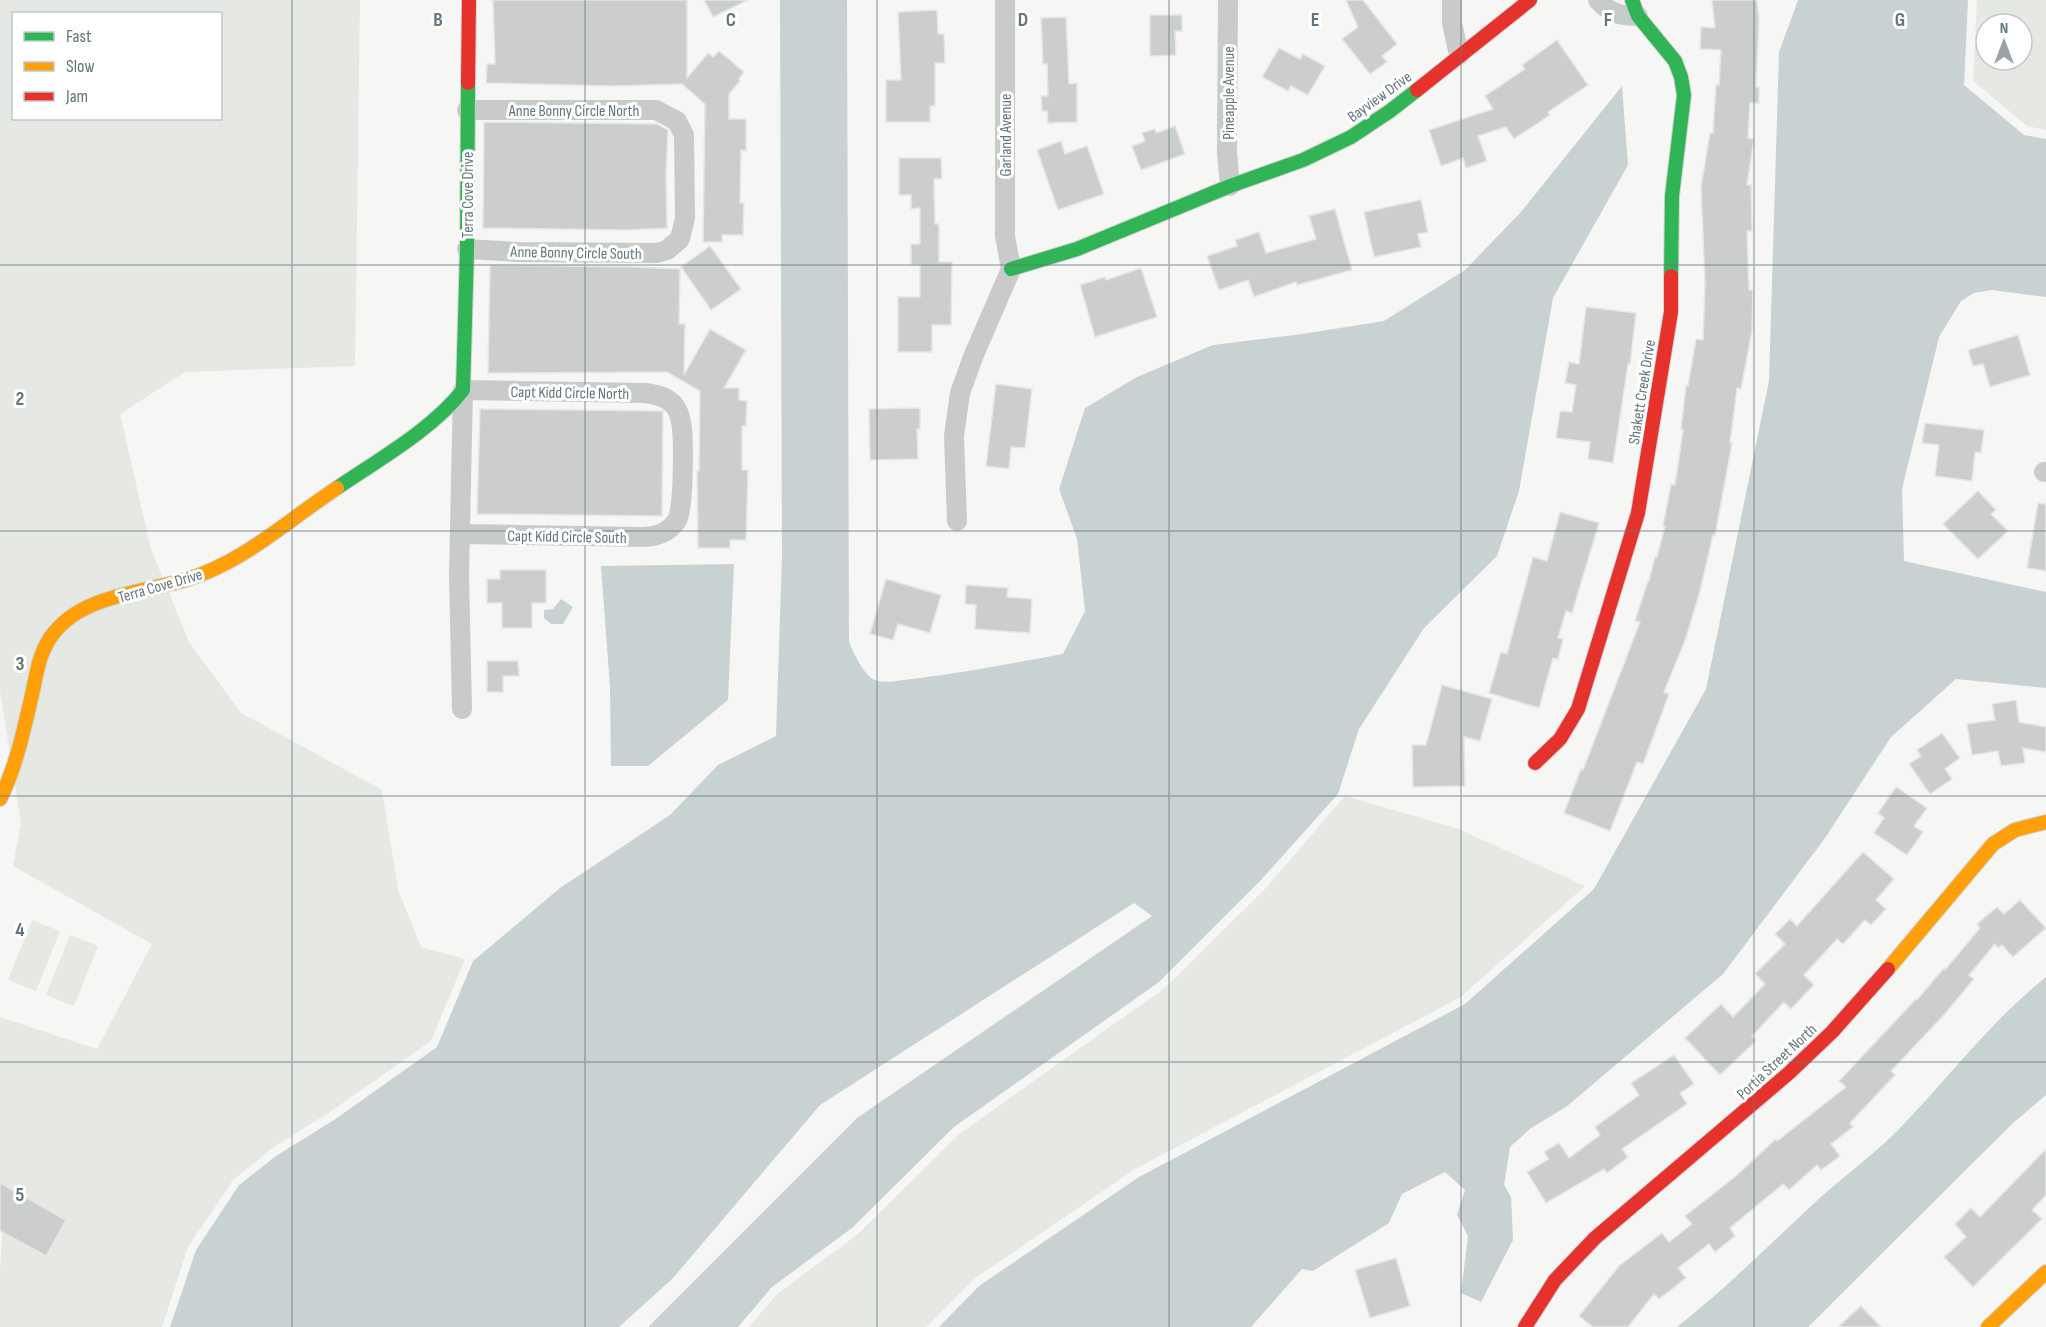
<svg xmlns="http://www.w3.org/2000/svg" width="2046" height="1327" viewBox="0 0 2046 1327" font-family="'Sofia Sans Condensed',sans-serif">
	<style>
		.green { fill: #e6e8e3; fill-rule: evenodd }
		.water { fill: #c8d2d3 }
		.building { fill: #cccece; stroke: #e6e6e5; stroke-width: 1.5 }
		.lines { fill: none; stroke-linecap: round; stroke-linejoin: round }
		.fast-casing { stroke: #d2d3d3; stroke-width: 16 }
		.slow-casing { stroke: #d2d3d3; stroke-width: 16 }
		.jam-casing { stroke: #d2d3d3; stroke-width: 16 }
		.street { stroke: #c9cbca; stroke-width: 20 }
		.fast { stroke: #30b455; stroke-width: 14 }
		.slow { stroke: #ff9f0a; stroke-width: 14 }
		.jam { stroke: #e5322d; stroke-width: 14 }
		.grid { fill: none; stroke: #64767d; stroke-width: 1.5; stroke-opacity: 0.55 }
		.labels { text-anchor: middle; stroke-width: 6; stroke-linejoin: round; paint-order: stroke }
		.street-label { font-size: 16px; fill: #64767d; stroke: #fff }
		.grid-label { font-size: 20px; text-anchor: middle; font-weight: bold; fill: #64767d; stroke: #fff; stroke-width: 6; stroke-linejoin: round; paint-order: stroke }
	</style>
	<rect width="100%" height="100%" fill="#f6f6f5"/>
	<g class="green">
		<path d="M0 0H360L355 366 185 372 120 414 151 549 189 642 241 713 382 790 398 890 421 947 465 959 431 1041 330 1112 272 1148 233 1180 188 1247 162 1327H0V1270L3 1224 0 1221V1017L97 1049 152 944 13 866 21 823 0 691ZM14 14H220V118H14Z"/>
		<path d="M1977 0H2046V130L2027 126 1973 81ZM1986 24H2022V60H1986Z"/>
		<polygon points="1345,796 1456,828 1585,886 1461,997 1135,1169 974,1279 926,1327 749,1327 777,1294 857,1235 959,1134 1165,988 1267,887"/>
		<polygon points="32,920 60,931 36,991 8,980"/>
		<polygon points="70,935 98,946 74,1006 46,995"/>
	</g>
	<g class="water">
		<path d="M780 0H847L849 642C853 652 864 676 875 680 885 684 901 680 912 679 962 673 1013 663 1063 654L1085 611 1077 539 1059 489 1085 408 1137 377 1213 345 1302 334 1384 321 1465 270 1521 212 1622 86 1628 165 1553 298 1519 491 1497 556 1424 628 1359 729 1338 794 1261 880 1159 982 954 1127 852 1228 772 1287 738 1327H648L857 1118 1152 916 1134 903 820 1105 673 1278 619 1327H170L196 1250 239 1185 276 1156 334 1120 437 1047 473 961 560 888 670 815 718 765 776 736 782 557Z"/>
		<polygon points="1798,0 1968,0 1964,85 2024,135 2046,139 2046,297 1992,290 1974,293 1961,301 1939,337 1902,489 1904,561 2046,592 2046,688 1956,679 1891,737 1825,838 1723,974 1566,1107 1531,1128 1510,1147 1504,1185 1511,1197 1513,1240 1481,1302 1461,1293 1468,1236 1457,1215 1465,1190 1445,1172 1402,1194 1389,1223 1313,1271 1302,1269 1251,1327 939,1327 979,1286 1139,1177 1465,1004 1594,889 1706,689 1769,381 1779,52"/>
		<polygon points="734,564 728,700 648,766 611,766 610,687 601,566"/>
		<polygon points="561,599 573,607 563,624 551,624 544,618 544,610 553,609"/>
		<path d="M2046 977V1095L2013 1123 1808 1327H1677C1728 1287 1774 1240 1822 1196 1848 1173 1877 1152 1901 1127 1949 1077 1992 1020 2046 977Z"/>
	</g>
	<g class="building">
		<polygon points="493,0 687,0 687,78 708,53 713,57 719,51 744,72 739,79 740,81 729,94 729,119 746,119 746,151 741,150 740,203 744,203 743,235 722,235 722,242 703,242 705,104 682,84 613,86 486,83 487,64 495,64"/>
		<polygon points="704,0 748,0 713,17"/>
		<polygon points="1346,0 1363,0 1397,44 1382,56 1387,62 1370,74 1342,39 1358,27"/>
		<polygon points="1712,0 1757,0 1759,21 1756,87 1759,87 1759,103 1750,103 1748,138 1754,139 1747,185 1751,185 1752,231 1747,231 1749,290 1753,290 1752,331 1741,389 1737,388 1730,443 1732,443 1715,536 1713,535 1700,591 1686,638 1664,692 1669,694 1643,764 1637,762 1610,831 1564,813 1581,769 1583,770 1640,622 1635,621 1648,581 1649,581 1655,557 1657,557 1665,526 1663,526 1671,484 1675,485 1683,430 1681,429 1686,386 1688,386 1696,339 1703,340 1705,283 1701,187 1710,133 1713,133 1716,85 1719,85 1721,50 1700,49 1701,27 1715,28"/>
		<polygon points="937,10 938,34 944,34 945,63 935,63 935,106 930,106 930,122 886,122 886,80 901,80 898,12"/>
		<polygon points="1150,15 1182,15 1182,31 1175,31 1176,55 1150,56"/>
		<polygon points="1066,17 1069,84 1077,83 1077,122 1048,123 1047,111 1042,111 1041,96 1048,96 1047,64 1043,64 1041,18"/>
		<polygon points="1557,40 1588,85 1548,112 1550,115 1514,139 1506,127 1478,136 1487,161 1466,168 1463,158 1441,166 1429,130 1493,109 1485,96 1525,69 1522,65"/>
		<polygon points="1279,48 1300,59 1303,54 1325,66 1308,95 1291,86 1288,91 1262,77"/>
		<polygon points="484,122 657,124 668,130 666,173 667,228 627,230 483,228"/>
		<polygon points="1175,126 1185,154 1141,170 1132,146 1145,141 1142,133 1155,129 1156,133"/>
		<polygon points="1061,141 1065,154 1087,146 1104,194 1058,210 1037,150"/>
		<polygon points="899,158 941,158 942,179 934,179 935,224 939,224 939,262 952,262 951,325 932,325 932,352 898,352 898,297 920,297 920,265 911,265 911,244 920,244 920,208 911,209 911,195 899,195"/>
		<polygon points="1421,200 1428,232 1418,234 1421,247 1374,257 1364,212"/>
		<polygon points="1335,209 1352,270 1297,285 1296,282 1254,297 1248,280 1219,290 1207,256 1237,246 1235,240 1259,232 1266,253 1316,239 1309,216"/>
		<polygon points="710,246 741,289 711,310 681,267"/>
		<polygon points="490,265 635,267 680,269 679,324 685,324 684,375 710,329 746,350 724,388 739,388 739,400 747,401 746,426 742,426 742,470 748,470 746,540 730,540 730,548 698,548 697,471 699,471 700,391 667,372 488,373"/>
		<polygon points="1141,268 1157,317 1095,337 1080,285 1105,277 1106,280"/>
		<polygon points="1586,307 1636,313 1630,364 1628,364 1613,463 1588,459 1590,442 1556,438 1560,411 1572,412 1576,385 1565,383 1569,362 1579,364"/>
		<polygon points="2018,335 2030,375 1990,387 1983,364 1973,366 1968,350"/>
		<polygon points="996,384 1032,389 1025,448 1011,447 1009,469 986,466"/>
		<polygon points="920,408 920,429 917,429 918,459 870,460 869,409"/>
		<polygon points="480,409 663,411 662,516 477,514"/>
		<polygon points="1925,423 1984,430 1981,453 1975,452 1972,481 1935,476 1939,445 1922,443"/>
		<polygon points="1978,491 1996,510 1991,514 2008,531 1978,559 1943,524"/>
		<polygon points="2038,503 2046,504 2046,571 2027,568"/>
		<polygon points="1560,512 1599,523 1572,613 1566,611 1558,638 1563,639 1558,659 1553,658 1539,708 1489,693 1501,652 1507,654 1533,557 1547,561"/>
		<polygon points="500,570 546,570 546,603 532,603 532,628 502,628 502,603 487,603 487,579 500,579"/>
		<polygon points="886,579 941,595 930,633 898,624 893,640 870,634"/>
		<polygon points="966,585 1008,588 1007,597 1032,599 1030,633 975,629 976,605 965,604"/>
		<polygon points="487,661 518,661 519,676 503,676 503,692 487,692"/>
		<polygon points="1442,685 1492,699 1480,741 1464,737 1465,786 1413,787 1412,745 1426,745"/>
		<polygon points="2016,700 2019,722 2046,727 2046,752 2023,748 2025,763 2001,766 1998,751 1972,755 1967,724 1995,720 1992,704"/>
		<polygon points="1942,733 1960,758 1945,769 1952,779 1930,794 1909,764 1921,756 1917,750"/>
		<polygon points="1896,787 1927,808 1914,826 1923,832 1907,855 1874,833 1884,818 1878,813"/>
		<polygon points="1863,852 1894,879 1876,900 1886,909 1871,925 1865,920 1843,944 1837,939 1804,975 1814,985 1791,1009 1784,1002 1752,1036 1756,1041 1720,1075 1685,1038 1721,1004 1733,1017 1765,984 1755,974 1785,944 1775,934 1790,919 1797,926"/>
		<polygon points="2020,900 2046,928 2013,957 2002,945 1998,948 1995,944 1969,975 1974,979 1942,1017 1891,1071 1895,1075 1850,1123 1853,1127 1831,1144 1840,1156 1821,1170 1817,1165 1789,1190 1783,1184 1730,1228 1735,1236 1715,1252 1709,1244 1678,1268 1686,1278 1659,1299 1654,1294 1628,1327 1593,1327 1579,1316 1619,1266 1662,1233 1669,1242 1692,1224 1685,1216 1736,1176 1776,1139 1777,1141 1846,1087 1839,1081 1916,999 1917,1000 1944,968 1945,970 1980,928 1977,924 1997,907 2004,914"/>
		<polygon points="1674,1055 1694,1084 1680,1093 1687,1104 1622,1149 1628,1157 1607,1173 1604,1169 1546,1203 1527,1172 1549,1159 1544,1152 1559,1143 1569,1158 1600,1135 1595,1127 1639,1095 1631,1083"/>
		<polygon points="2046,1149 2046,1195 2032,1210 2042,1219 1973,1287 1944,1257 1966,1237 1955,1224 1971,1208 1980,1217"/>
		<polygon points="0,1183 66,1220 46,1256 0,1231"/>
		<polygon points="1396,1258 1410,1306 1370,1318 1355,1270"/>
		<polygon points="1861,1306 1881,1327 1838,1327"/>
	</g>
	<g class="lines">
		<g class="fast-casing">
			<g id="fast">
				<polyline points="1632,0 1638,16 1675,61 1681,77 1684,95 1672,196 1671,276"/>
				<polyline points="1011,269 1077,249 1230,186 1303,160 1351,137 1390,111 1417,90"/>
				<path d="M337 488C378 460 433 429 463 390L467 249 468 83"/>
			</g>
		</g>
		<g class="slow-casing">
			<g id="slow">
				<path d="M0 799C16 767 23 733 31 699 36 678 38 656 50 638 79 595 141 593 185 580 243 563 288 520 337 488"/>
				<polyline points="1888,969 1993,844 2015,830 2046,822"/>
				<polyline points="1988,1327 2046,1272"/>
			</g>
		</g>
		<g class="jam-casing">
			<g id="jam">
				<polyline points="468,83 469,0"/>
				<polyline points="1417,90 1530,0"/>
				<polyline points="1535,763 1560,739 1578,709 1638,513 1671,312 1671,276"/>
				<polyline points="1525,1327 1555,1280 1595,1238 1789,1073 1832,1032 1888,969"/>
			</g>
		</g>
		<g class="street">
			<polyline points="1228,0 1227,152 1230,186"/>
			<polyline points="1452,0 1452,23 1459,55"/>
			<path d="M1598 0C1609 13 1621 16 1638 16"/>
			<polyline points="467,110 656,110 677,121 684,135 685,218 680,239 667,250 657,253 517,252 467,249"/>
			<polyline points="2044,472 2046,472"/>
			<polyline points="957,521 954,436 960,393 973,357 1011,269 1005,236 1005,0"/>
			<path d="M460 534 641 537C655 537 669 533 677 520 684 509 684 436 681 422 680 416 677 409 674 405 666 396 655 394 644 393L463 390 459 575 462 709"/>
		</g>
		<use href="#fast" class="fast"/>
		<use href="#slow" class="slow"/>
		<use href="#jam" class="jam"/>
	</g>
	<path class="grid" d="M292 0V1327M585 0V1327M877 0V1327M1169 0V1327M1461 0V1327M1754 0V1327M0 265H2046M0 531H2046M0 796H2046M0 1062H2046"/>
	<g class="labels">
		<g class="street-label">
			<text transform="translate(1228 93) rotate(-90)" y="6">Pineapple Avenue</text>
			<text transform="translate(1379 96) rotate(-36)" y="6">Bayview Drive</text>
			<text x="574" y="116">Anne Bonny Circle North</text>
			<text transform="translate(1005 135) rotate(-90)" y="6">Garland Avenue</text>
			<text transform="translate(467 195) rotate(-90)" y="6">Terra Cove Drive</text>
			<text transform="translate(576 252) rotate(1)" y="6">Anne Bonny Circle South</text>
			<text transform="translate(570 392) rotate(1)" y="6">Capt Kidd Circle North</text>
			<text transform="translate(1641 392) rotate(-81)" y="6">Shakett Creek Drive</text>
			<text transform="translate(567 536) rotate(1)" y="6">Capt Kidd Circle South</text>
			<text transform="translate(160 585) rotate(-16)" y="6">Terra Cove Drive</text>
			<text transform="translate(1776 1061) rotate(-43)" y="6">Portia Street North</text>
		</g>
	</g>
	<g class="grid-label">
		<text x="438" y="26">B</text>
		<text x="731" y="26">C</text>
		<text x="1023" y="26">D</text>
		<text x="1315" y="26">E</text>
		<text x="1608" y="26">F</text>
		<text x="1900" y="26">G</text>
		<text x="20" y="405">2</text>
		<text x="20" y="670">3</text>
		<text x="20" y="936">4</text>
		<text x="20" y="1201">5</text>
	</g>
	<rect x="12" y="12" width="210" height="108" fill="#ffffff" stroke="#c1c8cb" stroke-width="1.5"/>
	<rect x="24" y="32" width="30" height="9" fill="#30b455" stroke="#c1c8cb" stroke-width="1.5"/>
	<text x="66" y="42" font-size="18" fill="#64767d">Fast</text>
	<rect x="24" y="62" width="30" height="9" fill="#ff9f0a" stroke="#c1c8cb" stroke-width="1.5"/>
	<text x="66" y="72" font-size="18" fill="#64767d">Slow</text>
	<rect x="24" y="92" width="30" height="9" fill="#e5322d" stroke="#c1c8cb" stroke-width="1.5"/>
	<text x="66" y="102" font-size="18" fill="#64767d">Jam</text>
	<g transform="translate(2004 42)"><circle r="28" fill="#ffffff" stroke="#c1c8cb" stroke-width="1.5"/>
	<path d="M0-4.5L10 22L0 15L-10 22Z" fill="#97a3a7"/>
	<text y="-9" font-size="16" font-weight="bold" text-anchor="middle" fill="#64767d">N</text>
	</g>
</svg>
